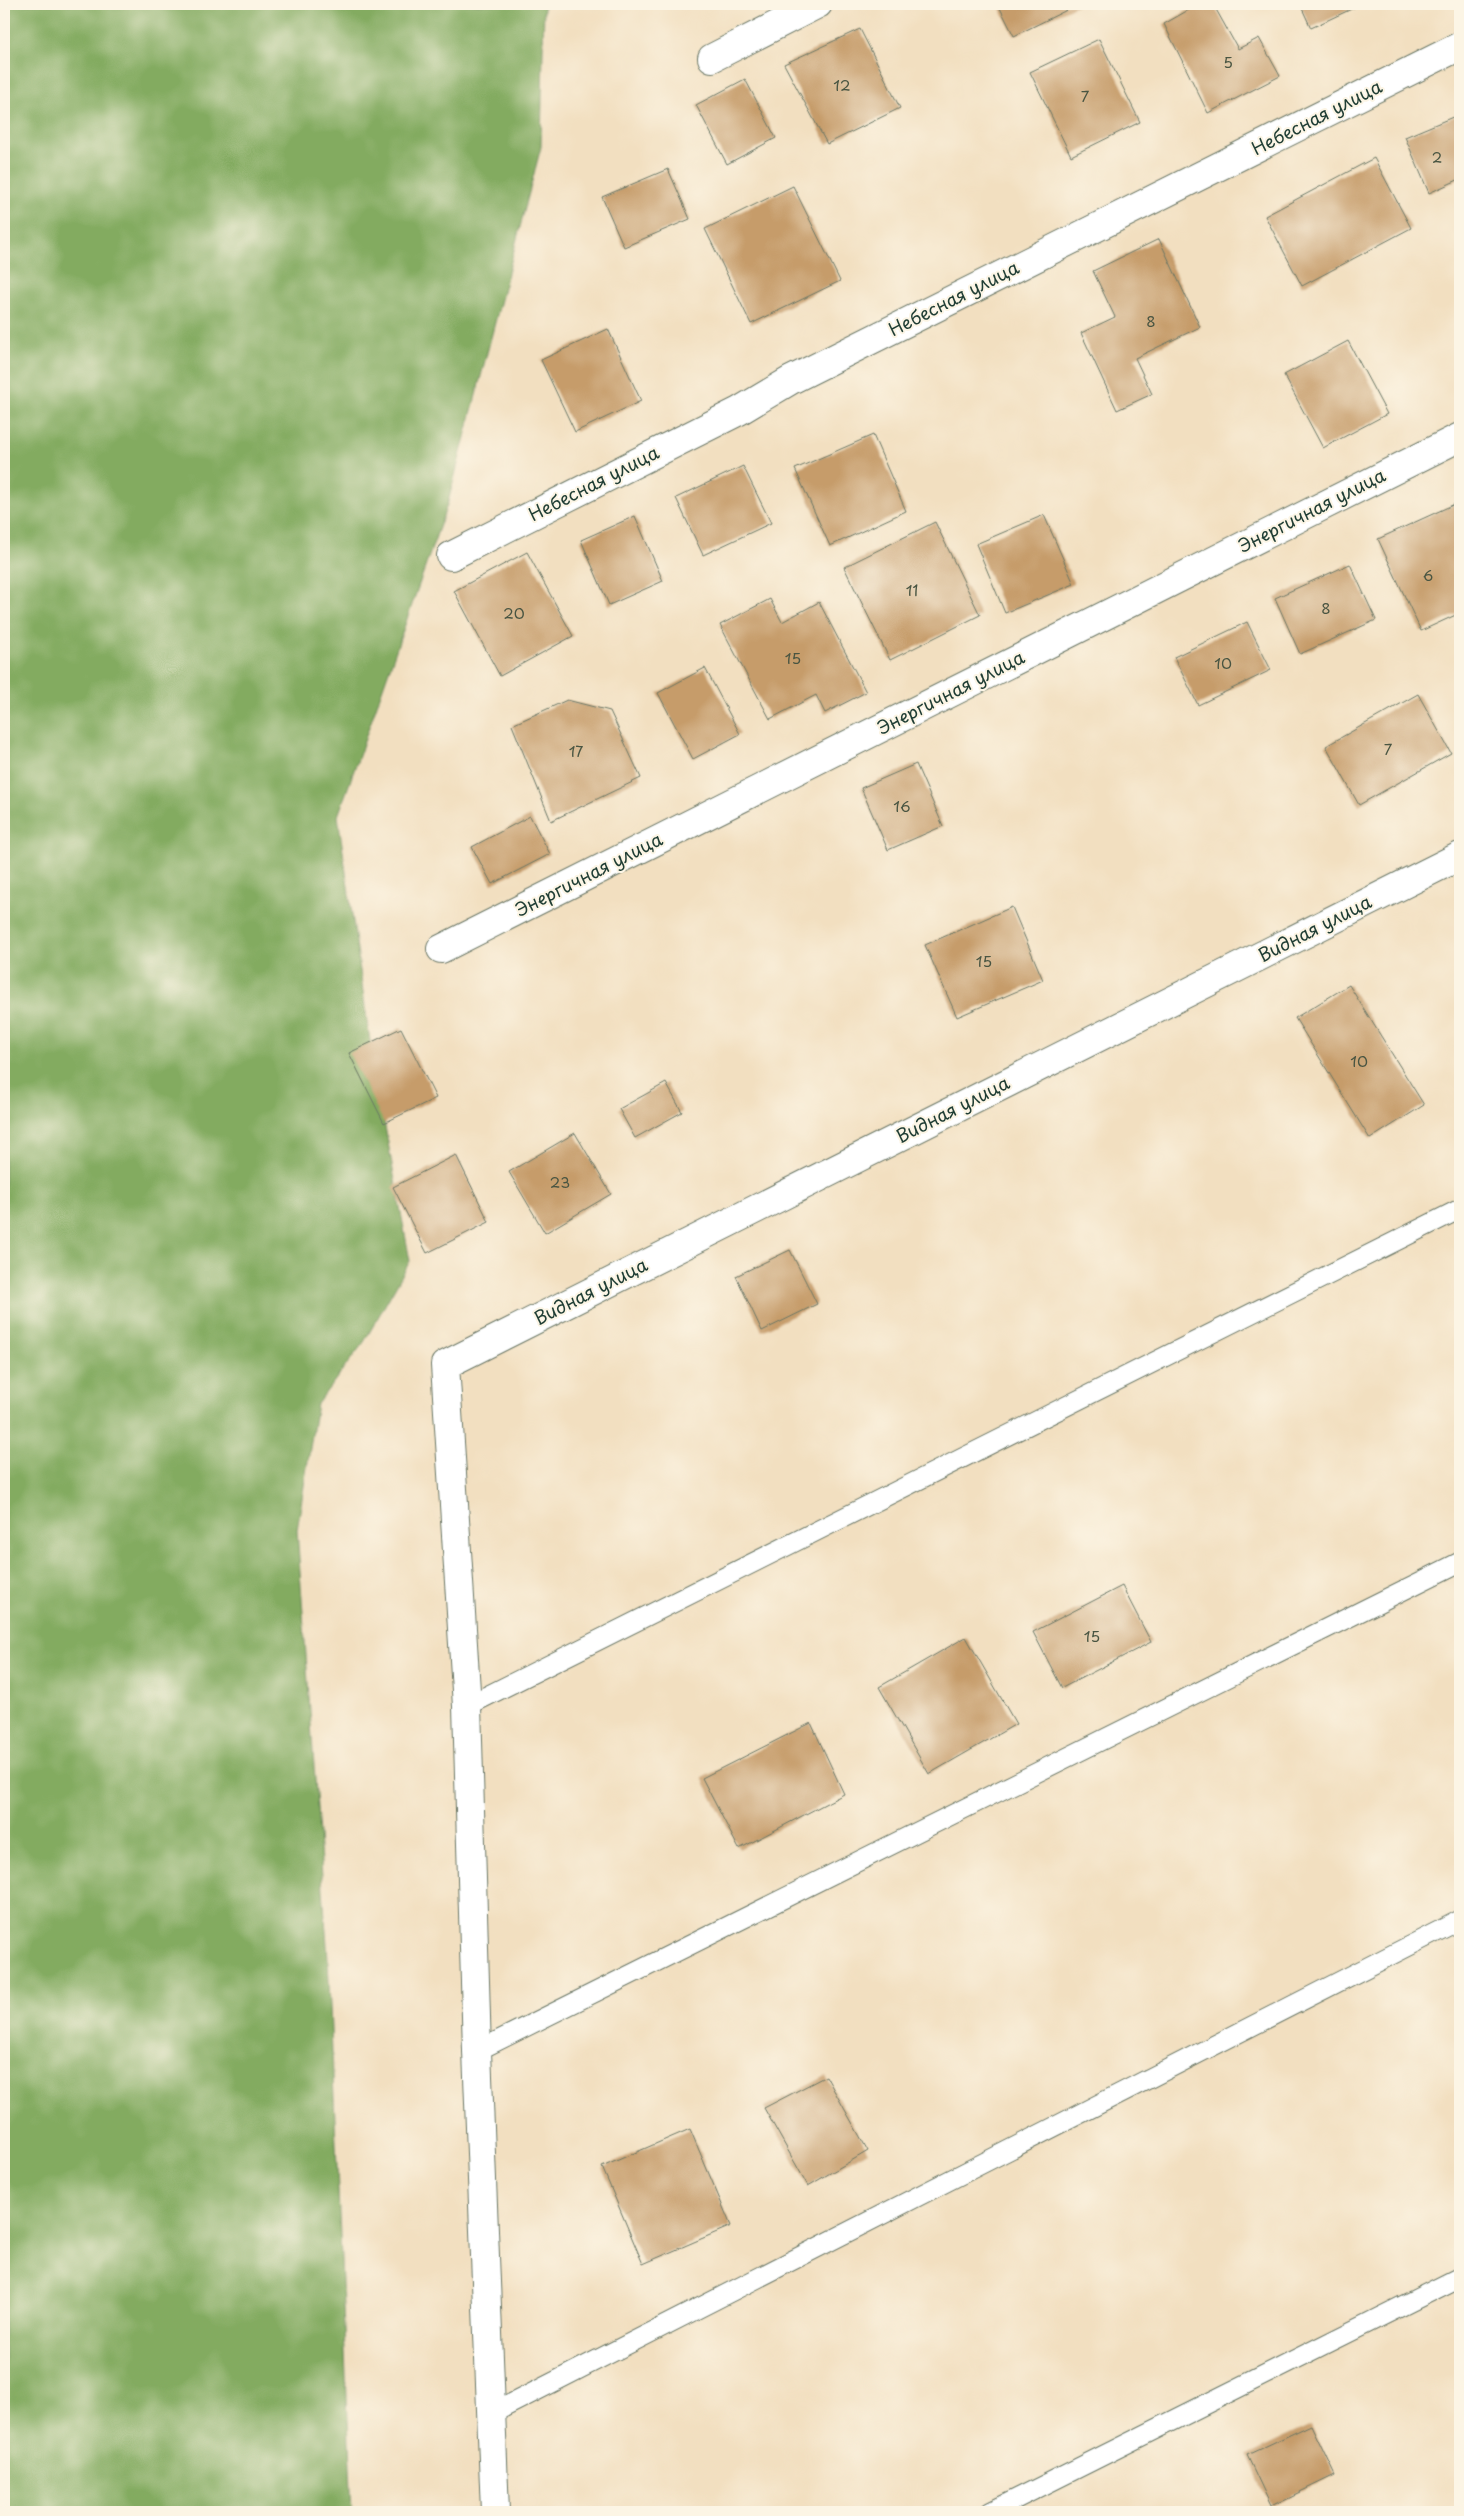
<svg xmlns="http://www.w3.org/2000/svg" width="1464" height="2516" viewBox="0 0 1464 2516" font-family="'Playpen Sans',sans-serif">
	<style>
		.forest { fill: #83ab61; stroke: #51744a }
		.building { fill: #c69c6a }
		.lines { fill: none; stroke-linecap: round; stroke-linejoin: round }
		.lane-casing { stroke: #697665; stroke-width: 21 }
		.street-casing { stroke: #697665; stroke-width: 30 }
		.lane { stroke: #fff; stroke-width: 19 }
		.street { stroke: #fff; stroke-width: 28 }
		.labels { text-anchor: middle; stroke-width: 4; stroke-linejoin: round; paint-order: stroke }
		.number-label { font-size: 15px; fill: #495542 }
		.street-label { font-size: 18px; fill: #1f3d34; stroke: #fcf5e5 }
	</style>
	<rect width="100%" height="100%" fill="#fcf5e5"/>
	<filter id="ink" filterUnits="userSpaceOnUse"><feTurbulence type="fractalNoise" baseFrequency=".02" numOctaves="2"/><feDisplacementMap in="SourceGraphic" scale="10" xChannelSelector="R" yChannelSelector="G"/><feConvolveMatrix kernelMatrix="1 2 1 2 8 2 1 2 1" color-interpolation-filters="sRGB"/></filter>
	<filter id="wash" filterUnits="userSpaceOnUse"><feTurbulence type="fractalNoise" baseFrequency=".0096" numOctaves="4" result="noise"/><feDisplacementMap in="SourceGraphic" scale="20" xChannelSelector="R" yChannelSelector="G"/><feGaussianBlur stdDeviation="1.12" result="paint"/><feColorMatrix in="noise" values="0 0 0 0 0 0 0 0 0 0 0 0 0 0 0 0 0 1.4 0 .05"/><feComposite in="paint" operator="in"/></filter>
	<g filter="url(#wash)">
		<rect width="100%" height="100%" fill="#f2dfc0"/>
		<polygon class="forest" points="4,4 544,4 541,147 448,502 338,816 373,1062 410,1261 364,1342 317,1404 297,1530 328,1959 352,2512 4,2512"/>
		<g id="blocks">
			<g class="building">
				<polygon points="998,4 1079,4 1014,36"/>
				<polygon points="1199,4 1213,4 1238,49 1259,38 1280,76 1208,113 1164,24"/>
				<polygon points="1300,4 1362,4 1311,28"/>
				<polygon points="860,29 900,108 827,144 784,64"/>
				<polygon points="1099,39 1140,122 1071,156 1030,72"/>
				<polygon points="745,79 776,138 727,164 696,105"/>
				<polygon points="1460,114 1460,179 1429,193 1405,137"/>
				<polygon points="1374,158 1411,228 1302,286 1265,216"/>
				<polygon points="668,169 690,219 624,247 602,197"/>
				<polygon points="793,186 840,281 751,324 705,229"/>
				<polygon points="1159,239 1200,327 1135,358 1152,394 1117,410 1081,333 1115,317 1093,271"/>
				<polygon points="608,329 641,401 575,432 541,360"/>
				<polygon points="1348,341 1387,414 1323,448 1284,375"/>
				<polygon points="873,435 906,511 830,546 795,469"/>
				<polygon points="743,466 771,523 703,555 676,498"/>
				<polygon points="1457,503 1460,509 1460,613 1421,631 1378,539"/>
				<polygon points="1044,515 1074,584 1005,613 976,544"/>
				<polygon points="635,516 663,581 609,605 581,540"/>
				<polygon points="935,522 980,615 890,660 844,567"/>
				<polygon points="527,552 573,636 500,676 454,591"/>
				<polygon points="1350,564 1376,620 1300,654 1275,598"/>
				<polygon points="770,599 782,622 819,602 866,692 825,713 816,695 770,719 720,625"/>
				<polygon points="1247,622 1271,670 1198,705 1174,657"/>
				<polygon points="705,668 740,734 693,759 658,693"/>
				<polygon points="1418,694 1451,753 1359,805 1326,746"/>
				<polygon points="567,700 610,711 641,778 551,821 512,725"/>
				<polygon points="916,764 943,826 888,850 861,788"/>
				<polygon points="530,816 550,854 492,884 472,847"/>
				<polygon points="1012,907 1043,980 957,1017 925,945"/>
				<polygon points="1349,985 1424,1105 1370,1139 1295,1018"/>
				<polygon points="401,1028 436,1098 384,1123 349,1053"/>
				<polygon points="666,1083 682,1112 635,1138 619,1109"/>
				<polygon points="575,1133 611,1194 545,1233 509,1172"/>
				<polygon points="456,1155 489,1222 427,1253 393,1187"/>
				<polygon points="790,1250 817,1304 762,1331 736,1276"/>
				<polygon points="1122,1586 1151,1642 1062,1688 1033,1632"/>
				<polygon points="966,1637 1016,1724 929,1774 879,1687"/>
				<polygon points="811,1723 844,1794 739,1849 702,1778"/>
				<polygon points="826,2076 868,2151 808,2186 764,2108"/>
				<polygon points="690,2129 731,2226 643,2264 602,2167"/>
				<polygon points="1311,2425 1335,2475 1271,2506 1247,2455"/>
			</g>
		</g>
	</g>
	<g filter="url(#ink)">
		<use href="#blocks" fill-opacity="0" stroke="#697665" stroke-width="1"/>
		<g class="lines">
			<g class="lane-casing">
				<g id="lane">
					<polyline points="467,1706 1460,1209"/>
					<polyline points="477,2051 1460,1562"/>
					<polyline points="491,2414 1460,1920"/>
					<polyline points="990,2512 1460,2277"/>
				</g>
			</g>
			<g class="street-casing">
				<g id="street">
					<polyline points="712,58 818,4"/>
					<polyline points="451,556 739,411 791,380 1460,46"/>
					<polyline points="441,949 1460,437"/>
					<polyline points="495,2512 477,2051 467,1706 445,1365 1460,856"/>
				</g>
			</g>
			<use href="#lane" class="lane"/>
			<use href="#street" class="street"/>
		</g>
	</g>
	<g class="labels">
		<g class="number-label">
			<text x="1228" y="68">5</text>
			<text x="842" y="91">12</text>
			<text x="1085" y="102">7</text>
			<text x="1437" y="163">2</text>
			<text x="1151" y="327">8</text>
			<text x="1428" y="581">6</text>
			<text x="912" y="596">11</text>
			<text x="1326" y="614">8</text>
			<text x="514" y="619">20</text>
			<text x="793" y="664">15</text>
			<text x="1223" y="669">10</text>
			<text x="1388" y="755">7</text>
			<text x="576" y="757">17</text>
			<text x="902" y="812">16</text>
			<text x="984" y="967">15</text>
			<text x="1359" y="1067">10</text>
			<text x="560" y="1188">23</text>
			<text x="1092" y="1642">15</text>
		</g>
		<g class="street-label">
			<text transform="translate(1317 118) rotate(-27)" y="6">Небесная улица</text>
			<text transform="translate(954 299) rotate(-27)" y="6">Небесная улица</text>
			<text transform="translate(594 484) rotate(-27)" y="6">Небесная улица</text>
			<text transform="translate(1312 511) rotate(-27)" y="6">Энергичная улица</text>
			<text transform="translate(951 693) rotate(-27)" y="6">Энергичная улица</text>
			<text transform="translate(589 875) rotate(-27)" y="6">Энергичная улица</text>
			<text transform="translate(1315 929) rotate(-27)" y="6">Видная улица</text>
			<text transform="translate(953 1110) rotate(-27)" y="6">Видная улица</text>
			<text transform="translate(591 1292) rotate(-27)" y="6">Видная улица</text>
		</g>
	</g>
	<rect width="1464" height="2516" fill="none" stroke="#fcf5e5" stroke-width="20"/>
</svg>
